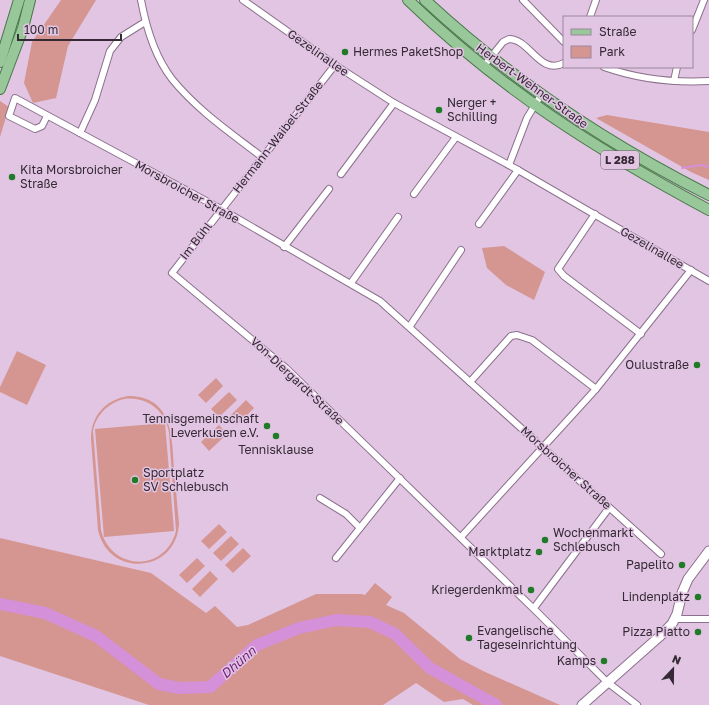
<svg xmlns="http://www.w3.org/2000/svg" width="709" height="705" viewBox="0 0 709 705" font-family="'Golos Text',sans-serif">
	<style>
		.green { fill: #d59590; fill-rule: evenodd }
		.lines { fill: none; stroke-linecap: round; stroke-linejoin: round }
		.stream { stroke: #d590da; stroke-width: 2 }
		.river { stroke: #d590da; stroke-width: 12 }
		.street-casing { stroke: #8b718c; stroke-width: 8 }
		.secondary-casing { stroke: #8b718c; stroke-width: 11 }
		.primary-casing { stroke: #487749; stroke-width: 12 }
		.street { stroke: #fff; stroke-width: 6 }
		.secondary { stroke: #fff; stroke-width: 9 }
		.primary { stroke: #98c799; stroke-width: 10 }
		.poi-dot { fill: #217a28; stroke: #e1c5e3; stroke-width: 1.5 }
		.labels { text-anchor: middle; stroke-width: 3; stroke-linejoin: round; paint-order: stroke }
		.shield { fill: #e1c5e3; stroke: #685868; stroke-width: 1 }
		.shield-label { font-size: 11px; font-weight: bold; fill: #342934 }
		.poi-label { font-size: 12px; fill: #342934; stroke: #e1c5e3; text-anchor: end }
		.street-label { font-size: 12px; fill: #342934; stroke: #e1c5e3 }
		.water-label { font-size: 13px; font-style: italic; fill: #701d78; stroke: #e1c5e3 }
	</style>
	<rect width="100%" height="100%" fill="#e1c5e3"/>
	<g class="green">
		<polygon points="61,0 96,0 68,46 56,98 33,103 24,83 32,42"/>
		<polygon points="0,101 9,107 0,137"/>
		<polygon points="607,115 709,132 709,180 691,172 596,118"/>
		<polygon points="504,246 545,272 534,300 506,285 487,268 482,248"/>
		<polygon points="17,351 46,365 27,405 0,392 0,387"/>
		<polygon points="216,378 223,386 206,403 198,395"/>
		<polygon points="229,392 237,400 219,417 211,409"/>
		<path d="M128 396C172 396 172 435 174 468 176 486 177 505 179 523 177 573 109 579 98 530L91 439C91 416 105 400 128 396ZM124 399C147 396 166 411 169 433L176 531C165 573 111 571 101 530L93 431C96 415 108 403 124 399Z"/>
		<polygon points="246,400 254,408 237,425 229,417"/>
		<polygon points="165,423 174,531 104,537 95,429"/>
		<polygon points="219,425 227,434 209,451 201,442"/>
		<polygon points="219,524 227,532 209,549 201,541"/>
		<polygon points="231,536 239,544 221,561 213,553"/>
		<polygon points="0,538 151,573 206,613 215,606 237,627 248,625 316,594 361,594 365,595 375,583 392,597 386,605 404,613 460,659 483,671 560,705 473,705 463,699 444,702 416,683 383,705 149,705 0,656"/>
		<polygon points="243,548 251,556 233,573 225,565"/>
		<polygon points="197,558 205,566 187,583 179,575"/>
		<polygon points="210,571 218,579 200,597 192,589"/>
	</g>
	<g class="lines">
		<polyline class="stream" points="682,168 701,165 709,167"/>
		<polyline class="river" points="0,604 45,613 96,636 159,684 179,688 210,687 257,645 299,628 336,620 370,622 395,634 430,668 496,705"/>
		<g class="street-casing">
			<g id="street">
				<path d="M141 0C146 27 155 57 172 79 197 110 231 133 262 157"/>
				<polyline points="243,0 335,65 394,103 518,170 709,281"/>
				<polyline points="523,0 564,42"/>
				<polyline points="590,17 596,0"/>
				<polyline points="692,30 704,0"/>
				<polyline points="335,65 172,273 286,368 539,614 607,682 637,705"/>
				<path d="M483 67 503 42 509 39C530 39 540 76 564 63"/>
				<path d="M604 67C638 79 673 83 709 81"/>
				<polyline points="674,81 677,67"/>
				<polyline points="47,116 42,126 35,129 9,116 15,98 221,209 380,301 661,554"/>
				<polyline points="80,133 95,100 110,51 121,37 145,22"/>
				<polyline points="509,165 527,118 541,95"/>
				<polyline points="341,174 394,103"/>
				<polyline points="414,194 456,137"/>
				<polyline points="595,214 558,269 564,276 641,334"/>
				<polyline points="479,224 518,170"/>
				<polyline points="284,247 329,189"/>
				<polyline points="351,283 398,217"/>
				<polyline points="410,326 461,250"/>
				<polyline points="470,382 511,336 517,335 532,340 596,389"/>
				<polyline points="320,498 346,514 360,528"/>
				<polyline points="461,537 596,389 691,270"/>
				<polyline points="336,558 400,478"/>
				<polyline points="534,608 609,508"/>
				<polyline points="675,619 709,619"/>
			</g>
		</g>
		<g class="secondary-casing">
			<polyline id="secondary" points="582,705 659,637 672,624 677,614 682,593 688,579 709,551"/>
		</g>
		<g class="primary-casing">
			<g id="primary">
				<path d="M408 0C500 89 597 150 709 210"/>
				<path d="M425 0C510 79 606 143 709 195"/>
				<polyline points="0,62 19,0"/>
				<polyline points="0,89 23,28 30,0"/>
			</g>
		</g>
		<use href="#street" class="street"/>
		<use href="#secondary" class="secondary"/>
		<use href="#primary" class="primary"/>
	</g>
	<g class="poi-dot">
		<circle cx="345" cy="52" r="4"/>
		<circle cx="439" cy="110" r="4"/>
		<circle cx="12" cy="177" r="4"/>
		<circle cx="697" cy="365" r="4"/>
		<circle cx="267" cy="426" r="4"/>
		<circle cx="276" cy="436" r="4"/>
		<circle cx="135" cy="480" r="4"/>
		<circle cx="545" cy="540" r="4"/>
		<circle cx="539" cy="552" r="4"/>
		<circle cx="682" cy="565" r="4"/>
		<circle cx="531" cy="590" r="4"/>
		<circle cx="698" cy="597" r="4"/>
		<circle cx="698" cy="632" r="4"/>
		<circle cx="469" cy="638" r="4"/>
		<circle cx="604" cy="661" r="4"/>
	</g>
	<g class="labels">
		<rect class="shield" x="601" y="151" width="38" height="18" rx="3"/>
		<g class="shield-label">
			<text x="620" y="164">L 288</text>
		</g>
		<g class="poi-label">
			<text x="353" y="56" text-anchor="start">Hermes PaketShop</text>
			<text x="447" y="107" text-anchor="start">Nerger +<tspan x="447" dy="14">Schilling</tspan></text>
			<text x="20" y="174" text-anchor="start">Kita Morsbroicher<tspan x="20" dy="14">Straße</tspan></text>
			<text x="689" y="369">Oulustraße</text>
			<text x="259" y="423">Tennisgemeinschaft<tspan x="259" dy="14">Leverkusen e.V.</tspan></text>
			<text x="276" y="454" text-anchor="middle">Tennisklause</text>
			<text x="143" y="477" text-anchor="start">Sportplatz<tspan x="143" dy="14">SV Schlebusch</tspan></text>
			<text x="553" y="537" text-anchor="start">Wochenmarkt<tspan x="553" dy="14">Schlebusch</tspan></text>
			<text x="531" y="556">Marktplatz</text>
			<text x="674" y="569">Papelito</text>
			<text x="523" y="594">Kriegerdenkmal</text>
			<text x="690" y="601">Lindenplatz</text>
			<text x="477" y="635" text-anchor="start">Evangelische<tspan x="477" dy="14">Tageseinrichtung</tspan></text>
			<text x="690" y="636">Pizza Piatto</text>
			<text x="596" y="665">Kamps</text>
		</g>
		<g class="street-label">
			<text transform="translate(318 53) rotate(35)" y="4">Gezelinallee</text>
			<text transform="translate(532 86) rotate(36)" y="4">Herbert-Wehner-Straße</text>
			<text transform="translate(278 137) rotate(-52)" y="4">Hermann-Waibel-Straße</text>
			<text transform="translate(187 192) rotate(29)" y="4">Morsbroicher Straße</text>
			<text transform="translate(196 241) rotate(-52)" y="4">Im Bühl</text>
			<text transform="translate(652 248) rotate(30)" y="4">Gezelinallee</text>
			<text transform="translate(297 381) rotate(43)" y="4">Von-Diergardt-Straße</text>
			<text transform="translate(566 468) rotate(42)" y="4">Morsbroicher Straße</text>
		</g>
		<g class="water-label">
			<text transform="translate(238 662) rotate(-41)" y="5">Dhünn</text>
		</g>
	</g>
	<rect x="563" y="16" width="130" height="52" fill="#e1c5e3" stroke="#9c879d"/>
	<rect x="571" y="29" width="20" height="6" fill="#98c799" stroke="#9c879d"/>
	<text x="599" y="36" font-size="12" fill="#342934">Straße</text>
	<rect x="571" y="46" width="20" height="12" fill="#d59590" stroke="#9c879d"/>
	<text x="599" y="56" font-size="12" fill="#342934">Park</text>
	<g transform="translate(673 669) rotate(22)" stroke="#e1c5e3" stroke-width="3" paint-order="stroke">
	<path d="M0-3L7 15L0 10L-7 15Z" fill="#342934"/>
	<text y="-6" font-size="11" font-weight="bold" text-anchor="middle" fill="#342934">N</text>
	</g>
	<path d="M18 34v6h103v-6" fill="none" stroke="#342934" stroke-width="2"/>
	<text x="24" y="34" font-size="12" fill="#342934" stroke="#e1c5e3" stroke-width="3" paint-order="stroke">100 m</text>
</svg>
